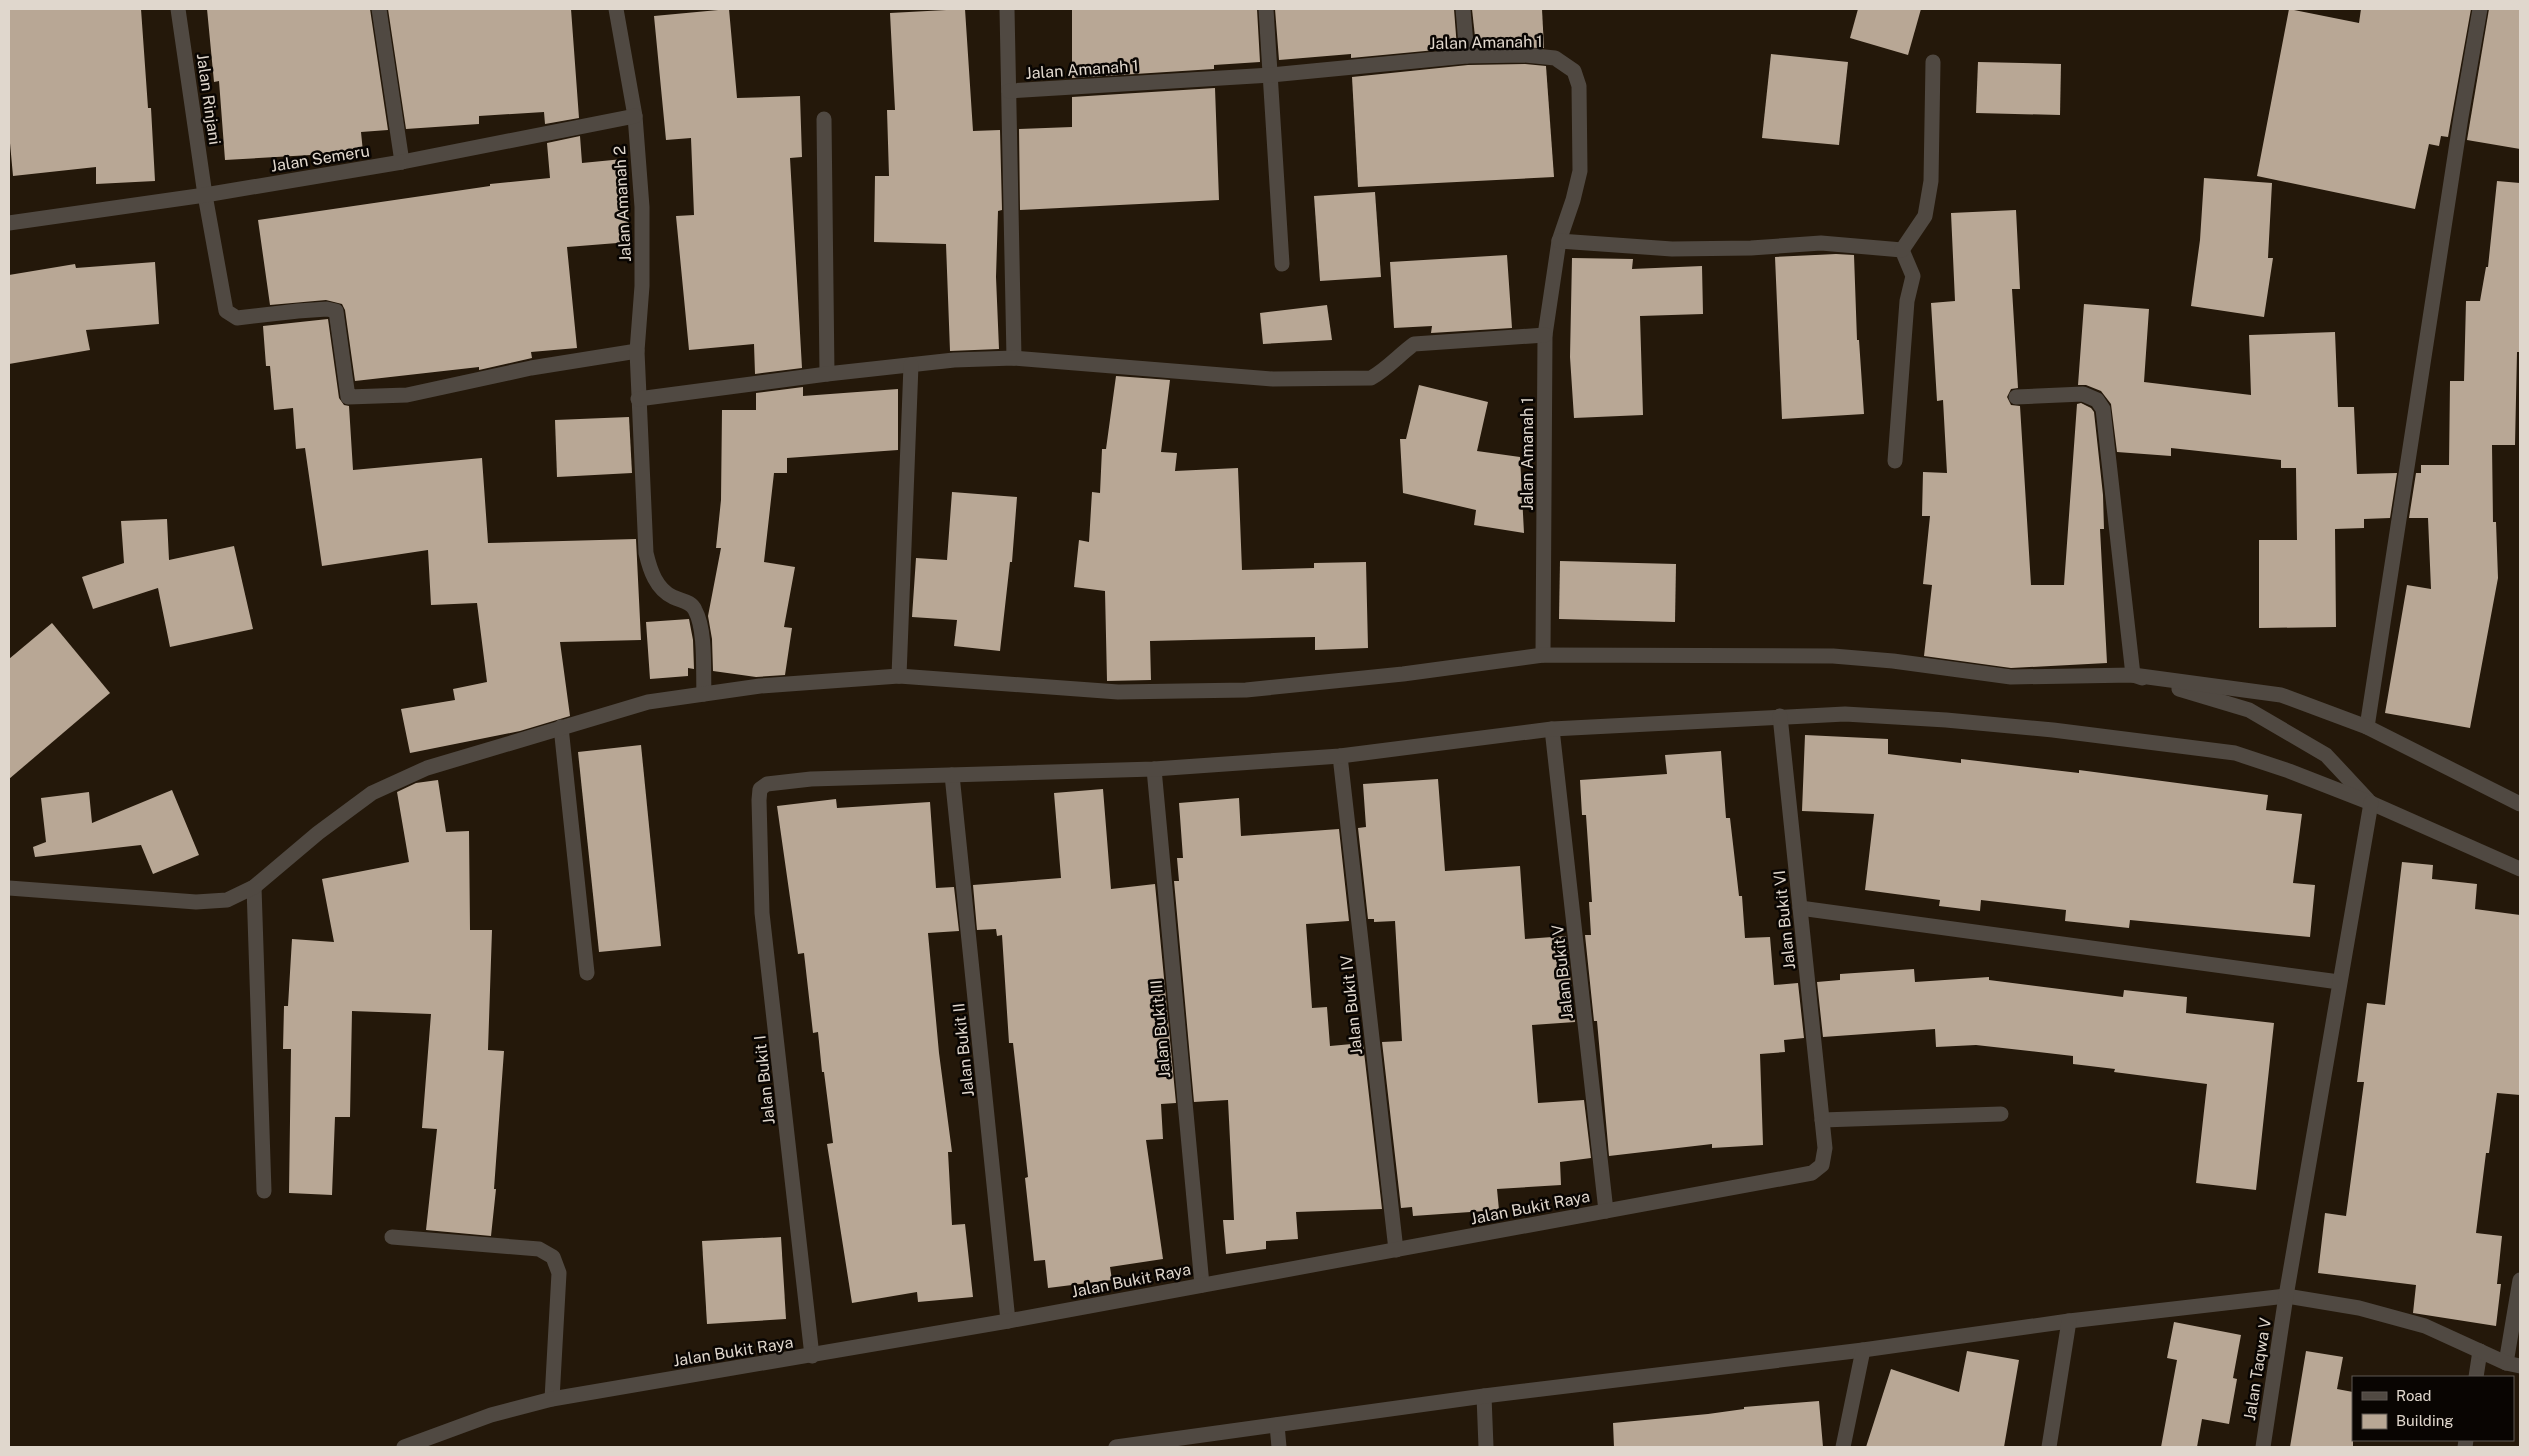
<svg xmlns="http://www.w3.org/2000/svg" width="2529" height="1456" viewBox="0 0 2529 1456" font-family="'Public Sans',sans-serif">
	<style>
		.building { fill: #b8a795 }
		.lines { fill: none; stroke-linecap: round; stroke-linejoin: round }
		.street { stroke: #504942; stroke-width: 15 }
		.labels { text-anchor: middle; stroke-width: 5; stroke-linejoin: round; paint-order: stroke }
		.street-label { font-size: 16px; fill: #e0d7cd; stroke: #090502 }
	</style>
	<rect width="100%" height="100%" fill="#24180a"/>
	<g class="building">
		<polygon points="9,9 141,9 148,108 151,108 155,181 96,184 96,167 13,176 9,132"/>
		<polygon points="207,9 370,9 388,130 361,132 363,152 225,160 219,81 214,82"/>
		<polygon points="388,9 571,9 579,118 545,124 544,112 479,116 479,124 406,129"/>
		<polygon points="729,9 737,98 800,96 802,157 790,158 802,368 755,374 754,344 689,350 676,216 694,215 691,138 666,140 654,16"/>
		<polygon points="965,9 973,131 1000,130 1002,210 998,211 996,277 999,349 950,351 946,244 874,242 875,176 889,176 887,110 895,110 890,13"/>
		<polygon points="1072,9 1257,9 1260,62 1214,65 1214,69 1072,78"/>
		<polygon points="1275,9 1454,9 1457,48 1351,58 1351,54 1279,60"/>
		<polygon points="1472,9 1542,9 1544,48 1476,46"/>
		<polygon points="1858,9 1921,9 1908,55 1850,38"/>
		<polygon points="2289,9 2359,23 2361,9 2471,9 2448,137 2441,136 2439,146 2429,144 2415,209 2257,176"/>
		<polygon points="2489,9 2520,9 2520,149 2467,140"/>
		<polygon points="1771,54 1848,62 1839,145 1762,138"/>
		<polygon points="1978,62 2061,64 2060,115 1976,113"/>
		<polygon points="1525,64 1546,66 1554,177 1358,187 1352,77 1468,65"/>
		<polygon points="1215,88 1219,200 1020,210 1019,129 1072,127 1072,97"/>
		<polygon points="580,136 582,163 623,159 630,242 567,247 577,348 531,352 532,358 479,370 479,367 355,381 345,310 342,304 326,300 270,305 258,220 490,186 490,184 550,178 547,143"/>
		<polygon points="2204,178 2272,183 2268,258 2273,258 2264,317 2191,306 2200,240"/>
		<polygon points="2497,181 2520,183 2520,352 2517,352 2515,445 2492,445 2493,522 2496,522 2498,578 2470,728 2385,713 2407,585 2431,589 2428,518 2409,518 2416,473 2421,473 2421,465 2449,465 2450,381 2464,381 2466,301 2480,301 2486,267 2488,267"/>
		<polygon points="1375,192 1381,277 1320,281 1314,196"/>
		<polygon points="2016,210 2020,289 2012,289 2018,388 2011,389 2007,397 2011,405 2020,406 2031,585 2064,585 2077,404 2081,403 2091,408 2094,412 2103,495 2104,529 2100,529 2107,663 2011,668 1924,656 1932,585 1923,584 1930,516 1922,516 1923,472 1947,473 1943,400 1937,401 1931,303 1955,301 1951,213"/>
		<polygon points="1836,254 1854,255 1857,340 1859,340 1864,414 1782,419 1775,257"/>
		<polygon points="1507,255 1512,328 1431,333 1432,326 1394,328 1390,262"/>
		<polygon points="1572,258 1633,259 1632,269 1702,266 1703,314 1640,316 1643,415 1574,418 1570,357"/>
		<polygon points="155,262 159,324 86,330 90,350 9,364 9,275 75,264 76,268"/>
		<polygon points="2084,304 2149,309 2144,382 2251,395 2249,335 2335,332 2338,407 2354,407 2357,474 2397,473 2390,518 2364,519 2364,528 2335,529 2336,627 2259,628 2259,540 2297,540 2296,468 2281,468 2281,460 2171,448 2171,456 2117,452 2111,404 2101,391 2086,385 2078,385"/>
		<polygon points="1327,305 1332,340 1263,344 1260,313"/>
		<polygon points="328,319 339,398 344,405 349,406 353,470 482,458 488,543 636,539 641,640 560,642 570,716 520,731 410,753 401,709 455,700 453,689 487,682 477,603 431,605 428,550 322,566 305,448 296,449 293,408 274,410 270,366 266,366 263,326"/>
		<polygon points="1116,376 1170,380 1161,452 1177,453 1175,471 1238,468 1242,570 1314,568 1314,563 1366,562 1368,648 1315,650 1315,637 1150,641 1151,680 1107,681 1105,591 1074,587 1079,540 1089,542 1092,492 1100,493 1102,449 1106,449"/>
		<polygon points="1419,385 1488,402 1477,451 1520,457 1524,533 1474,525 1476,510 1403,493 1400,439 1406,439"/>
		<polygon points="803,387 803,396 898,389 898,450 787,458 787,473 774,473 764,562 795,567 784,627 792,628 785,675 756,677 713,671 712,639 708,616 721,548 716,548 721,500 722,410 756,410 756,393"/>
		<polygon points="629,417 632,473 557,477 555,420"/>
		<polygon points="952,492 1017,497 1012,562 1010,562 1000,651 954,646 957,620 912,617 916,558 947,560"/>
		<polygon points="167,519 169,560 234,546 253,629 170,647 158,588 93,609 82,577 124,563 121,521"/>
		<polygon points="1560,561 1676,564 1675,622 1559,619"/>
		<polygon points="689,619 693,640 694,669 688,668 688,676 650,679 646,622"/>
		<polygon points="52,623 110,693 9,779 9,659"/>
		<polygon points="1805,735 1888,739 1888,754 1961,763 1961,759 2079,773 2079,770 2268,795 2266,810 2302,814 2293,883 2315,885 2310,937 2130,920 2129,928 2065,921 2066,910 1981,900 1980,911 1939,906 1940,900 1865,890 1874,814 1802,811"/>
		<polygon points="641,745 661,946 599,952 578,752"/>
		<polygon points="1721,751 1726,818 1730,818 1739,896 1742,896 1745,938 1770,937 1774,985 1798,983 1804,1038 1784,1040 1785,1052 1760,1054 1763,1145 1712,1148 1712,1144 1609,1156 1597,1021 1594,1021 1585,935 1591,935 1589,902 1592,902 1586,815 1582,815 1580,780 1667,774 1665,755"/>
		<polygon points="1438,779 1445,871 1520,866 1525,939 1566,936 1575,1022 1532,1025 1538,1103 1584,1100 1591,1158 1560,1162 1561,1185 1497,1189 1499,1210 1413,1216 1412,1207 1401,1208 1382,1042 1402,1041 1395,921 1374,922 1374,919 1368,919 1358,828 1366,827 1363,784"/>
		<polygon points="438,780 446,832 469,831 470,930 492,930 488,1050 504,1051 494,1189 496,1189 491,1236 426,1230 437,1129 422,1128 431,1014 352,1011 350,1117 335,1117 332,1195 289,1193 291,1049 283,1049 284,1006 288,1006 292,939 334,942 322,879 409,862 397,792 416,783"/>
		<polygon points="1103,789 1111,889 1155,884 1176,1103 1161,1104 1163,1139 1146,1140 1163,1259 1110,1267 1112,1280 1048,1288 1045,1260 1034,1261 1025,1178 1028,1177 1013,1043 1009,1043 1002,935 997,936 996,929 977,930 973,885 1061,878 1054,793"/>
		<polygon points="172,790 199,855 153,874 141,845 35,857 33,847 46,842 41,798 89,792 92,823"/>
		<polygon points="1239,798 1241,836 1339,829 1349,921 1306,924 1312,1008 1327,1007 1330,1046 1363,1043 1382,1209 1296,1212 1298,1239 1266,1241 1266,1249 1226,1254 1223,1220 1234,1220 1228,1100 1194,1102 1174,881 1179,881 1177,858 1183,858 1179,803"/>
		<polygon points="836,799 837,808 930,802 936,888 954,887 959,931 928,933 939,1053 952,1152 948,1152 952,1225 965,1224 973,1297 918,1302 917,1292 852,1303 827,1144 833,1143 824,1072 822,1072 818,1032 813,1033 804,953 798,954 777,806"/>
		<polygon points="2402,862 2433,865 2432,879 2477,884 2475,909 2520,915 2520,1095 2497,1093 2489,1153 2486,1153 2476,1233 2502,1236 2497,1284 2501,1284 2496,1326 2413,1313 2416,1285 2318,1273 2325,1213 2346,1216 2364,1082 2357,1082 2367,1003 2385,1005"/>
		<polygon points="1914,969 1915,982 1989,977 1989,980 2123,997 2124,990 2187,997 2186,1013 2274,1023 2256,1190 2196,1183 2207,1084 2114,1072 2115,1069 2073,1064 2073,1056 1976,1045 1936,1047 1935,1029 1823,1037 1817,982 1840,980 1840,974"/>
		<polygon points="781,1237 786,1319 707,1324 702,1241"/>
		<polygon points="2174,1322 2241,1335 2233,1378 2237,1379 2229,1424 2202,1419 2197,1447 2161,1447 2177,1360 2167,1358"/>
		<polygon points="1967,1351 2019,1360 2004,1447 1866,1447 1891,1369 1959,1392"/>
		<polygon points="2306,1351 2343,1357 2337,1389 2353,1392 2353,1447 2290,1447"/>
		<polygon points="1819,1401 1823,1447 1614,1447 1613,1423 1708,1414 1744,1409 1744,1407"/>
	</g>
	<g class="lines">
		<g class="street">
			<polyline points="178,9 205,195 226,311 237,318 298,311 327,309 336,311 348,397 407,395 531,368 637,351"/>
			<polyline points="379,9 402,162"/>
			<path d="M616 9 635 116 642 207V286L637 351 646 553C650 570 656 589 673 597 681 601 691 601 695 610 706 630 703 671 704 694"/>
			<polyline points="1007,9 1014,358"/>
			<polyline points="1266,9 1282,264"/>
			<polyline points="1463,9 1467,56"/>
			<polyline points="1009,91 1271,75 1467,56 1525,55 1555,58 1574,71 1579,86 1580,171 1573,200 1559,241 1545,335 1543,655"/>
			<polyline points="824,119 827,374"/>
			<polyline points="9,223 205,195 402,162 635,116"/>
			<polyline points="1559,241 1672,249 1751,248 1821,243 1902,250 1913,276 1907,301 1895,461"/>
			<polyline points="1902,250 1925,216 1931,181 1933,62"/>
			<polyline points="2016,397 2083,394 2097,400 2103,409 2133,675 2142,678"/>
			<path d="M638 399 827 374 954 360 1014 358 1273 379 1371 378C1387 369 1399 355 1414 344L1545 335"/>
			<polyline points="899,676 911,365"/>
			<polyline points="2179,689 2249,710 2326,755 2368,800"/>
			<polyline points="561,727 587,973"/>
			<polyline points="2367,727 2461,117 2480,9"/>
			<polyline points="1552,729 1606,1211"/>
			<polyline points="1340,756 1396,1250"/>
			<polyline points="1154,769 1202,1285"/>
			<polyline points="952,775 1008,1321"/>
			<polyline points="254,887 264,1191"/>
			<polyline points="9,888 196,902 227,900 254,887 318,833 372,793 427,768 648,702 760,686 899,676 1118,692 1246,690 1403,674 1543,655 1833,656 1893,661 2011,677 2133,675 2281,695 2367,727 2520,804"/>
			<polyline points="1800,908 2339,982"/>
			<polyline points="1822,1120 2001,1114"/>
			<polyline points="392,1237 539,1249 553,1257 559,1273 552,1399"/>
			<polyline points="812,1356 762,913 759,800 760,789 767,784 811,779 1154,769 1340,756 1552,729 1845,714 1946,720 2053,730 2235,753 2289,771 2371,803 2520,869"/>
			<polyline points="2506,1363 2520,1280"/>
			<polyline points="2476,1377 2480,1351"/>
			<polyline points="1484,1396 1486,1447"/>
			<polyline points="1277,1425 1279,1447"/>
			<polyline points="404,1447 491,1415 552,1399 1008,1321 1812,1173 1822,1165 1825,1148 1780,716"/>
			<polyline points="1116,1447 1484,1396 1863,1350 2069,1321 2286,1296 2359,1308 2425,1326 2506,1363 2520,1366"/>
			<polyline points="1843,1447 1863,1350"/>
			<polyline points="2049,1447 2069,1321"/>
			<polyline points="2263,1447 2286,1296 2371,803"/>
			<polyline points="2465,1447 2466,1440"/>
		</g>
	</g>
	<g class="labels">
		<g class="street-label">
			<text transform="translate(1486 42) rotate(-1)" y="6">Jalan Amanah 1</text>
			<text transform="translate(1082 69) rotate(-4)" y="6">Jalan Amanah 1</text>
			<text transform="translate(209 99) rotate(82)" y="6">Jalan Rinjani</text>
			<text transform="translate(320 158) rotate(-9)" y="6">Jalan Semeru</text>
			<text transform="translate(622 204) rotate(-93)" y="6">Jalan Amanah 2</text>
			<text transform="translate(1527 454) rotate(-90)" y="6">Jalan Amanah 1</text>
			<text transform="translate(1784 920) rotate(-96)" y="6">Jalan Bukit VI</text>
			<text transform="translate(1562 972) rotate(-96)" y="6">Jalan Bukit V</text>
			<text transform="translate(1351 1005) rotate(-96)" y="6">Jalan Bukit IV</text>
			<text transform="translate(1160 1029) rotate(-95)" y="6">Jalan Bukit III</text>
			<text transform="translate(963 1050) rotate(-96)" y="6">Jalan Bukit II</text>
			<text transform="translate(764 1080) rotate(-96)" y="6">Jalan Bukit I</text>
			<text transform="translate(1530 1207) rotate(-11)" y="6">Jalan Bukit Raya</text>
			<text transform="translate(1131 1280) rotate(-11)" y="6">Jalan Bukit Raya</text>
			<text transform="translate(733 1351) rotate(-9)" y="6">Jalan Bukit Raya</text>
			<text transform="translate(2257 1369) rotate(-81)" y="6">Jalan Taqwa V</text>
		</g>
	</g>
	<rect width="2529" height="1456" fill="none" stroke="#e0d7cd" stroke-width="20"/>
	<rect x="2352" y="1376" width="162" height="65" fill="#090502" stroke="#5f5953"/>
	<rect x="2362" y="1392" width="25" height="8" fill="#504942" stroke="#5f5953"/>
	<text x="2396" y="1401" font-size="15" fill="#e0d7cd">Road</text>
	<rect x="2362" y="1414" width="25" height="15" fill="#b8a795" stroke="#5f5953"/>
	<text x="2396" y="1426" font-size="15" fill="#e0d7cd">Building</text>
</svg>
